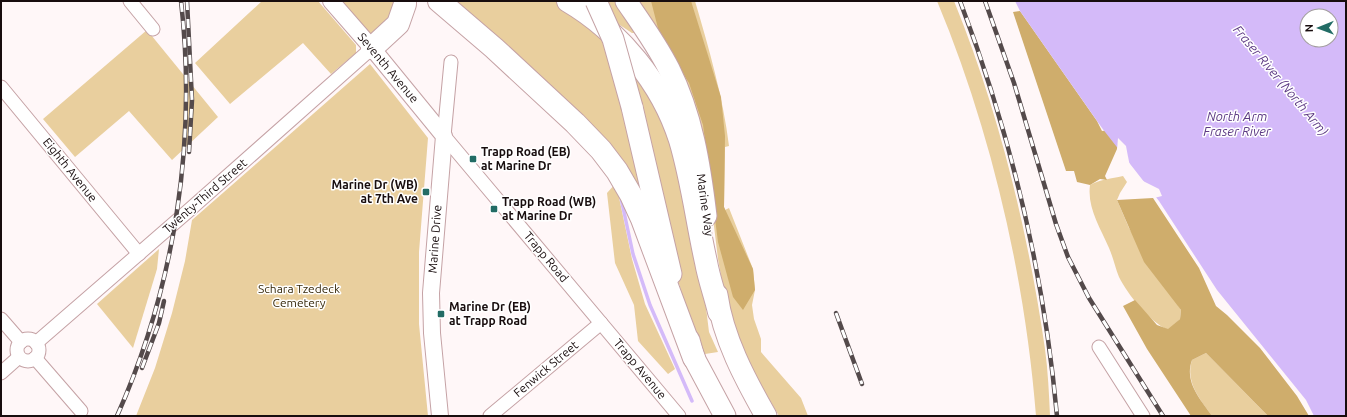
<svg xmlns="http://www.w3.org/2000/svg" width="1347" height="417" viewBox="0 0 1347 417" font-family="Ubuntu,sans-serif">
	<style>
		.green { fill: #e9cf9e }
		.forest { fill: #cfad6c }
		.water { fill: #d4baf9; fill-rule: evenodd }
		.pier { fill: #fff7f8 }
		.lines { fill: none; stroke-linecap: round; stroke-linejoin: round }
		.stream { stroke: #d4baf9; stroke-width: 3.5 }
		.minor-casing { stroke: #c5a2a5; stroke-width: 15 }
		.tertiary-casing { stroke: #c5a2a5; stroke-width: 18 }
		.primary-casing { stroke: #c5a2a5; stroke-width: 23 }
		.motorway-casing { stroke: #c5a2a5; stroke-width: 24 }
		.minor { stroke: #fff; stroke-width: 13 }
		.tertiary { stroke: #fff; stroke-width: 16 }
		.primary { stroke: #fff; stroke-width: 21 }
		.motorway { stroke: #fff; stroke-width: 22 }
		.rail-casing { stroke: #544a4b; stroke-width: 4.5 }
		.rail { stroke: #fff; stroke-width: 3; stroke-dasharray: 9; stroke-linecap: butt }
		.primary-bridge-casing { stroke: #c5a2a5; stroke-width: 23; stroke-linecap: butt }
		.primary-bridge { stroke: #fff; stroke-width: 21 }
		.poi-dot { fill: #226c65; stroke: #fff; stroke-width: 1.5 }
		.labels { text-anchor: middle; stroke-width: 3; stroke-linejoin: round; paint-order: stroke }
		.street-label { font-size: 12px; fill: #180d0e; stroke: #fff }
		.poi-label { font-size: 12px; font-weight: bold; fill: #180d0e; stroke: #fff; text-anchor: start }
		.park-label { font-size: 12px; fill: #36280a; stroke: #fff }
		.water-label { font-size: 13px; font-style: italic; fill: #5d3a84; stroke: #fff }
	</style>
	<rect width="100%" height="100%" fill="#fff7f8"/>
	<g class="green">
		<polygon points="262,1 318,1 356,45 356,53 331,74 303,43 230,104 195,63"/>
		<polygon points="340,1 397,1 397,10 372,34 369,34"/>
		<polygon points="449,1 556,1 628,59 671,137 701,267 709,332 718,352 705,354 701,351 690,320 677,277 645,203"/>
		<polygon points="583,1 619,1 637,33 632,33"/>
		<path d="M637 1H695C709 49 723 97 729 146L725 147 724 207 725 210 729 208 753 269 755 290 752 305 754 319 761 339V352L801 398 808 416H779L748 363 734 328 725 298 718 259 708 177Z"/>
		<path d="M937 1H954C999 112 1028 231 1045 349 1048 371 1049 394 1050 416H1036C1025 277 991 130 937 1Z"/>
		<polygon points="147,30 218,117 172,160 129,111 75,157 43,119"/>
		<polygon points="370,64 428,138 419,252 419,324 428,416 136,416 155,368 172,313 185,261 192,220"/>
		<path d="M1123 176 1127 182 1120 193 1117 200 1129 228 1181 310 1180 319 1168 330C1149 321 1128 295 1119 277 1115 267 1113 257 1109 248 1100 227 1087 208 1090 185 1101 179 1111 179 1123 176Z"/>
		<polygon points="616,183 632,259 645,304 675,369 668,374 638,341 634,305 615,263 607,193"/>
		<polygon points="159,249 157,269 133,348 97,304"/>
		<path d="M1206 353 1268 416H1212C1200 399 1185 382 1192 360Z"/>
	</g>
	<g class="forest">
		<polygon points="651,1 691,1 721,97 725,136 724,207 753,269 755,290 743,310 733,297 718,242 703,125 689,83 661,40"/>
		<polygon points="1020,11 1097,121 1102,131 1110,130 1118,138 1117,149 1105,176 1107,180 1100,179 1090,185 1077,182 1074,171 1066,171 1013,12"/>
		<path d="M1153 198 1199 268 1216 306 1227 315 1260 348 1297 396 1309 416H1268L1206 353 1192 360C1184 382 1200 399 1212 416H1191L1147 349 1123 306 1135 300 1157 325 1168 329 1180 319 1181 310 1144 262 1117 200Z"/>
	</g>
	<path class="water" d="M1015 1H1346V416H1314L1306 400 1217 290 1159 201 1102 128 1020 11ZM1307 16H1331V40H1307Z"/>
	<g class="pier">
		<polygon points="1118,138 1126,146 1130,167 1117,150"/>
		<polygon points="1141,180 1159,189 1162,196 1154,198"/>
	</g>
	<g class="lines">
		<polyline class="stream" points="621,198 633,254 650,305 692,401"/>
		<g class="minor-casing">
			<g id="minor">
				<polyline points="130,1 153,29"/>
				<polyline points="451,62 444,136 679,416"/>
				<polyline points="1,87 139,254"/>
				<polyline points="1,319 21,342"/>
				<circle cx="28" cy="350" r="11"/>
				<polyline points="36,343 187,212 372,48"/>
				<polyline points="1099,347 1143,416"/>
				<polyline points="35,358 81,411"/>
				<polyline points="1,373 19,357"/>
				<polyline points="490,416 601,323"/>
			</g>
		</g>
		<g class="tertiary-casing">
			<polyline id="tertiary" points="331,1 372,48 444,136 431,293 432,333 440,416"/>
		</g>
		<g class="primary-casing">
			<g id="primary">
				<path d="M626 1C641 23 657 45 669 69 692 115 700 165 706 216"/>
				<polyline points="632,107 671,274"/>
				<path d="M717 295C723 338 745 379 766 416"/>
				<polyline points="689,340 694,358 725,416"/>
			</g>
		</g>
		<g class="motorway-casing">
			<g id="motorway">
				<polyline points="439,1 494,48 575,123 601,150 617,171 631,195 642,219 694,358"/>
				<path d="M568 1C619 31 662 83 680 140 692 180 697 222 706 262 709 279 715 295 719 312"/>
				<polyline points="372,48 398,24 405,4 405,1"/>
			</g>
		</g>
		<use href="#minor" class="minor"/>
		<use href="#tertiary" class="tertiary"/>
		<use href="#primary" class="primary"/>
		<use href="#motorway" class="motorway"/>
		<g class="rail-casing">
			<g id="rail">
				<polyline points="187,1 192,100 189,152"/>
				<path d="M960 1C1011 135 1044 273 1057 416"/>
				<polyline points="985,1 1014,83 1056,224 1068,257 1089,298 1163,416"/>
				<polyline points="836,313 862,384"/>
				<polyline points="142,368 159,323 164,301"/>
				<path d="M117 416C175 286 197 142 181 1"/>
			</g>
		</g>
		<use href="#rail" class="rail"/>
		<g class="primary-bridge-casing">
			<polyline id="primary-bridge" points="596,1 613,39 632,107"/>
		</g>
		<use href="#primary-bridge" class="primary-bridge"/>
	</g>
	<g class="poi-dot">
		<rect x="469" y="155" width="8" height="8" rx="2"/>
		<rect x="422" y="188" width="8" height="8" rx="2"/>
		<rect x="490" y="205" width="8" height="8" rx="2"/>
		<rect x="437" y="310" width="8" height="8" rx="2"/>
	</g>
	<g class="labels">
		<g class="street-label">
			<text transform="translate(388 68) rotate(50)" y="4">Seventh Avenue</text>
			<text transform="translate(70 170) rotate(51)" y="4">Eighth Avenue</text>
			<text transform="translate(205 196) rotate(-41)" y="4">Twenty-Third Street</text>
			<text transform="translate(705 205) rotate(82)" y="4">Marine Way</text>
			<text transform="translate(435 239) rotate(-86)" y="4">Marine Drive</text>
			<text transform="translate(546 257) rotate(50)" y="4">Trapp Road</text>
			<text transform="translate(546 369) rotate(-40)" y="4">Fenwick Street</text>
			<text transform="translate(640 369) rotate(50)" y="4">Trapp Avenue</text>
		</g>
		<g class="poi-label">
			<text x="481" y="156">Trapp Road (EB)<tspan x="481" dy="14">at Marine Dr</tspan></text>
			<text x="418" y="189" text-anchor="end">Marine Dr (WB)<tspan x="418" dy="14">at 7th Ave</tspan></text>
			<text x="502" y="206">Trapp Road (WB)<tspan x="502" dy="14">at Marine Dr</tspan></text>
			<text x="449" y="311">Marine Dr (EB)<tspan x="449" dy="14">at Trapp Road</tspan></text>
		</g>
		<g class="park-label">
			<text x="299" y="293">Schara Tzedeck<tspan x="299" dy="14">Cemetery</tspan></text>
		</g>
		<g class="water-label">
			<text transform="translate(1281 80) rotate(50)" y="5">Fraser River (North Arm)</text>
			<text x="1237" y="121">North Arm<tspan x="1237" dy="15">Fraser River</tspan></text>
		</g>
	</g>
	<rect width="1347" height="417" fill="none" stroke="#180d0e" stroke-width="4"/>
	<g transform="translate(1319 28) rotate(269)"><circle r="19" fill="#ffffff" stroke="#a39e9f"/>
	<path d="M0-3L7 15L0 10L-7 15Z" fill="#226c65"/>
	<text y="-6" font-size="11" font-weight="bold" text-anchor="middle" fill="#180d0e">N</text>
	</g>
</svg>
